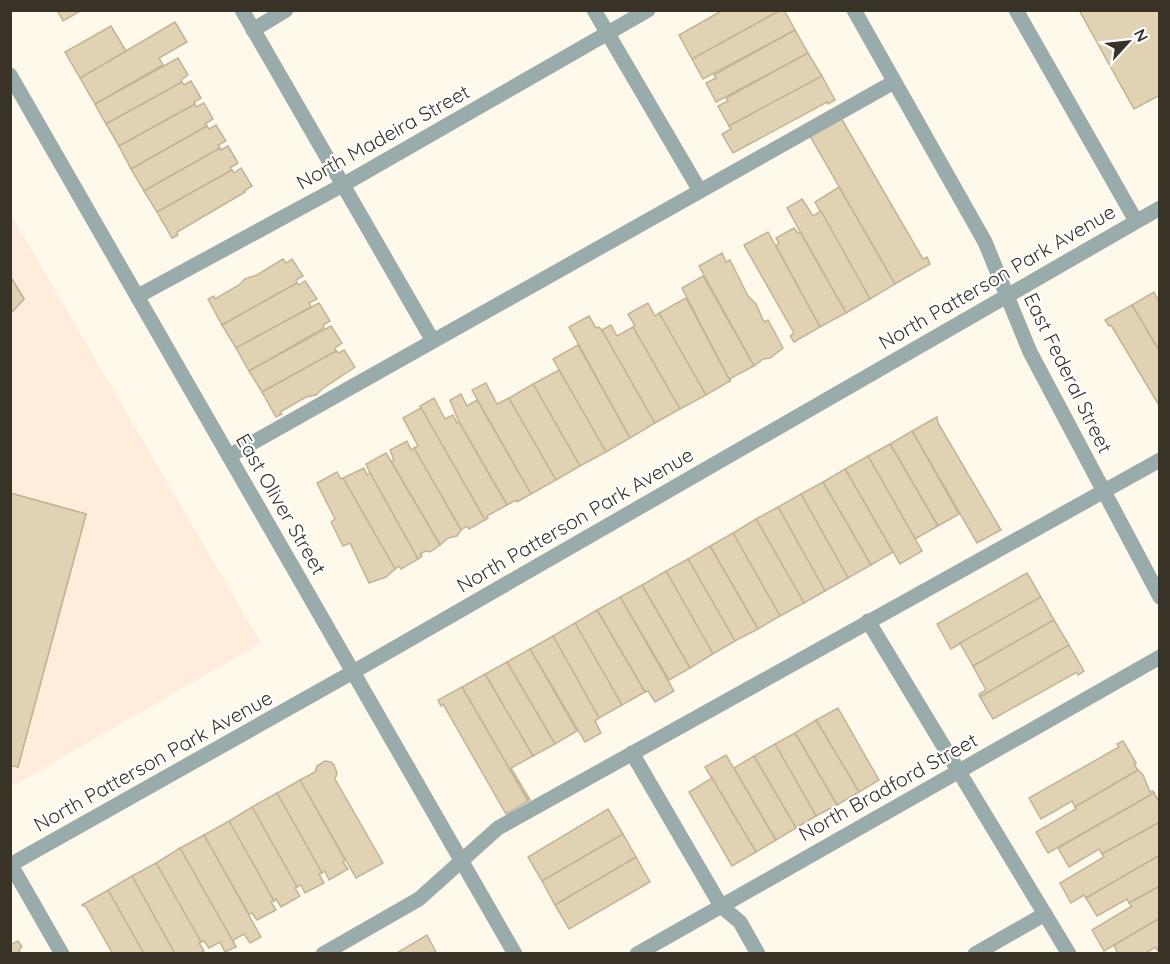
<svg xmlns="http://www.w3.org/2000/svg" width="1170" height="964" viewBox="0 0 1170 964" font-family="Quicksand,sans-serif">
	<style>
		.education { fill: #ffecdb }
		.building { fill: #e2d2b4; stroke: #c2b395; stroke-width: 1.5 }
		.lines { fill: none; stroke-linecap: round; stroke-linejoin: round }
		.service { stroke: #99abab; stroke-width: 15 }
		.minor { stroke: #99abab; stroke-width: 15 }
		.tertiary { stroke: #99abab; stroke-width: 15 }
		.labels { text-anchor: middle; stroke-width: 4.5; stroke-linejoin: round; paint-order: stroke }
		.street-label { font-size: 20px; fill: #393327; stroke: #fff }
	</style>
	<rect width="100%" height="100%" fill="#fff9ec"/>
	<polygon class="education" points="10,213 261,643 11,787 10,787"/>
	<g class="building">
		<polygon points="57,10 82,10 63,21"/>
		<polygon points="723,10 781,10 692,59 679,35"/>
		<polygon points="781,10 784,10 795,30 703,79 692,59"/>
		<polygon points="1079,10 1160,10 1160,95 1134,109"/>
		<polygon points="175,22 187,42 159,58 163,65 95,104 80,78"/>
		<polygon points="111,26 126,51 80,78 65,52"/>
		<polygon points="795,30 808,53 716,102 706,83 716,78 714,75"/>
		<polygon points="808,53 822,76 729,126 718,106 728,101 726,98"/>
		<polygon points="178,58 188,75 181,80 182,82 106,124 95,104"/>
		<polygon points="822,76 835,100 828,104 827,102 733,153 722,134 731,129 729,126"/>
		<polygon points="191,81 201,98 194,102 195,104 119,146 106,124 182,82 184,85"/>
		<polygon points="204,103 213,119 205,124 207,126 131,169 119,146 195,104 196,107"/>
		<polygon points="841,118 923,259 927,257 930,264 895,284 810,136"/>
		<polygon points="216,125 226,141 218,145 220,148 144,191 131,169 207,126 209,129"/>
		<polygon points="228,146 238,163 230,168 232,170 157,212 144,191 220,148 221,150"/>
		<polygon points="241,168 252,186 244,191 245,192 177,232 178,235 172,238 157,212 232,170 234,173"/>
		<polygon points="839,187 895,284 870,299 815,202"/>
		<polygon points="802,199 813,216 821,211 870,299 846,313 787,208"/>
		<polygon points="794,228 798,233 800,232 846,313 820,327 776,246 779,243 776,238"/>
		<polygon points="768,232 820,327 794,342 790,336 794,333 744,245"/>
		<polygon points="722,253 726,262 730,260 748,296 756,304 764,322 768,320 783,348 770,358 763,359 754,366 699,266"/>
		<polygon points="283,259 286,263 292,259 303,276 296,280 297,283 222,325 208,299 214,296 215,299 239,285 245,279 257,275"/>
		<polygon points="10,276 24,299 10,314"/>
		<polygon points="10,276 24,299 10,314"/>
		<polygon points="703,276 754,366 731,378 730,381 682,288"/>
		<polygon points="305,281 317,299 309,303 311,307 236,348 222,325 297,283 299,285"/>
		<polygon points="1154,292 1160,303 1160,352 1132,305"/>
		<polygon points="686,298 730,381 706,395 659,313"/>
		<polygon points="319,303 330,321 323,325 324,328 249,371 236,348"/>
		<polygon points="648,303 655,316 659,313 706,395 680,409 633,327 635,326 628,314"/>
		<polygon points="1132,305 1160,352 1160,407 1111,325 1109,326 1105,320"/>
		<polygon points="589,316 596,328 599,327 602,330 655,423 630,438 569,327"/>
		<polygon points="611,325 617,336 633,327 680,409 655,423 602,330"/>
		<polygon points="331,326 342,343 335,348 336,351 262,392 249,371"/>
		<polygon points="578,345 630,438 606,452 553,359"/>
		<polygon points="344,350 355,367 322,389 316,395 306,397 280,412 282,414 276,417 262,392 336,351 339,353"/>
		<polygon points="559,370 606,452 580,466 533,384"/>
		<polygon points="486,383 497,404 509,398 556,480 531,494 472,390"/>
		<polygon points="533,384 580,466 556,480 509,398"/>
		<polygon points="461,394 467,406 477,400 531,494 517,502 516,500 507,505 459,422 450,400"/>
		<polygon points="434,398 445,419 453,415 457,423 459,422 507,505 487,516 488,518 485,520 420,406"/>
		<polygon points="420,406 485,520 469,529 467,526 461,530 414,448 418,446 403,418 421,408"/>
		<polygon points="937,417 938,423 1001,530 977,543 912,431"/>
		<polygon points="912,431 959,514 938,526 890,444"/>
		<polygon points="407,441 411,450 414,448 461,530 457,536 448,538 440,545 391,461 394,460 390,450"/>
		<polygon points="890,444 938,526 915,539 868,456"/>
		<polygon points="386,453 440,545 430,552 425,551 420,554 422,556 418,559 370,473 366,464"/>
		<polygon points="868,456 922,551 900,564 845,469"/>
		<polygon points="364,468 367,475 370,473 418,559 401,569 399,566 395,569 343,478"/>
		<polygon points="845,469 893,552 871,565 823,482"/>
		<polygon points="337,472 341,479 343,478 395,569 386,577 369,583 350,543 343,546 331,522 335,519 317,483"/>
		<polygon points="823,482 871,565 848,578 801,494"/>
		<polygon points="10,493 86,514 18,767 10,765"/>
		<polygon points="10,493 86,514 18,767 10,765"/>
		<polygon points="801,494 848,578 825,591 778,507"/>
		<polygon points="778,507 825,591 804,603 756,519"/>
		<polygon points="756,519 804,603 780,616 733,533"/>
		<polygon points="733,533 780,616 758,629 710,546"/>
		<polygon points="710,546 758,629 735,641 688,559"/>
		<polygon points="688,559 735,641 713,654 666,571"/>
		<polygon points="666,571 713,654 690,668 642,585"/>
		<polygon points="1027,573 1041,597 951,649 937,624"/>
		<polygon points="642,585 690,668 669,680 620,597"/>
		<polygon points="620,597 674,691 655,702 648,691 645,692 597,610"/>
		<polygon points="1041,597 1054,620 973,666 960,643"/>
		<polygon points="597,610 645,692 622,705 575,623"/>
		<polygon points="1054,620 1069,645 980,697 979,694 986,690 973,666"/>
		<polygon points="575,623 622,705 599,718 553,636"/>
		<polygon points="553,636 599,718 595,721 601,733 585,742 530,649"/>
		<polygon points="1069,645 1084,671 1078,675 1077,672 993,719 980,697"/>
		<polygon points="530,649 577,731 555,744 507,662"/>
		<polygon points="507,662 555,744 533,756 485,674"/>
		<polygon points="485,674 533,756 511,768 530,800 528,801 462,687"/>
		<polygon points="462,687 528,801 506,814 443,704 441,706 438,700"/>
		<polygon points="838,708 879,780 859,792 816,720"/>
		<polygon points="816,720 859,792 837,805 795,733"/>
		<polygon points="795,733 837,805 816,816 775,744"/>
		<polygon points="1123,741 1136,763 1134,764 1138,770 1075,807 1072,801 1041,819 1029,798 1119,747 1117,744"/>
		<polygon points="775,744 816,816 796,828 754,756"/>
		<polygon points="726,755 776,840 756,852 705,767"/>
		<polygon points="754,756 796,828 776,840 734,768"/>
		<polygon points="325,761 331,762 334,765 337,773 335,779 383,863 356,878 300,780 315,772 317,766"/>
		<polygon points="1138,770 1143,775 1150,792 1153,791 1154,793 1048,853 1036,832 1076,809 1075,807"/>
		<polygon points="712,778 756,852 732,866 689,792"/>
		<polygon points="300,780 345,860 343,862 348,869 329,880 325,871 322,873 277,793"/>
		<polygon points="277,793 322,873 319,874 324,883 305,893 301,885 297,887 252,807"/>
		<polygon points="1154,793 1160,803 1160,822 1102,854 1099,849 1069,867 1058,848"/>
		<polygon points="252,807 297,887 295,888 300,896 281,907 276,899 274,901 229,821"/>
		<polygon points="608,809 623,834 542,881 528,857"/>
		<polygon points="229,821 274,901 271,902 276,910 257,920 252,913 249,914 204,835"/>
		<polygon points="1160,822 1160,855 1086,898 1084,895 1071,903 1060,883 1104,857 1102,854"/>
		<polygon points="623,834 636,857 555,905 542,881"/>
		<polygon points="204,835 261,937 250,943 244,934 233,940 236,947 180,848"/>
		<polygon points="180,848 236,947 225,952 220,942 209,948 204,941 201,942 156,863"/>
		<polygon points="1160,855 1160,886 1129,903 1127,899 1097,916 1086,898"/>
		<polygon points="636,857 650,882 569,929 555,905"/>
		<polygon points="156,863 201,942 199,943 204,951 199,954 175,954 132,876"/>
		<polygon points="132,876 175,954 144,954 108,890"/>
		<polygon points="1160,886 1160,918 1104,951 1092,930 1132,906 1129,903"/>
		<polygon points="108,890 144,954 113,954 86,907 82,905"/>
		<polygon points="1160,918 1160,948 1157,950 1156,947 1144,954 1118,954 1114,945"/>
		<polygon points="427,935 437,954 395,954"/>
		<polygon points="18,941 22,947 19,950 21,954 10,954 10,945"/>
	</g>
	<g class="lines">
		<g class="service">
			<polyline points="242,10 433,341"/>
			<polyline points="594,10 700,191"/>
			<polyline points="1016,10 1136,221"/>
			<polyline points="253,30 286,10"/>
			<polyline points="229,456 894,82"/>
			<polyline points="868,621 1069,954"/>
			<polyline points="632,753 721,906 740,922 758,954"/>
			<polyline points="323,954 419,899 498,828 1160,460"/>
			<polyline points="975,954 1045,914"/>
		</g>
		<g class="minor">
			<polyline points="10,75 515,954"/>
			<polyline points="138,296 341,186 648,10"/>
			<polyline points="11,865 62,954"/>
			<polyline points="637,954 1160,657"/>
		</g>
		<g class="tertiary">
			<polyline points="854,10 985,242 1030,352 1160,597"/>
			<polyline points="10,865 353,672 1160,208"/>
		</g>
	</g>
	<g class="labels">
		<g class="street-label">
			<text transform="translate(383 137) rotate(-29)" y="7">North Madeira Street</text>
			<text transform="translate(997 277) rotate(-30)" y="7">North Patterson Park Avenue</text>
			<text transform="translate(1068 373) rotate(64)" y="7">East Federal Street</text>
			<text transform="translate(281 504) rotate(60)" y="7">East Oliver Street</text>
			<text transform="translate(575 520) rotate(-30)" y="7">North Patterson Park Avenue</text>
			<text transform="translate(153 761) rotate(-29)" y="7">North Patterson Park Avenue</text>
			<text transform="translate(888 787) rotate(-29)" y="7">North Bradford Street</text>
		</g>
	</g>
	<rect width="1170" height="964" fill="none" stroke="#393327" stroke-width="24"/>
	<g transform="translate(1128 42) rotate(63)" stroke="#ffffff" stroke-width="4.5" paint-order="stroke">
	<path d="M0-4.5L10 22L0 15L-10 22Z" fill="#393327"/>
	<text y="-9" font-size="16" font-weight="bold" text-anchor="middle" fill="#393327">N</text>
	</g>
</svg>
